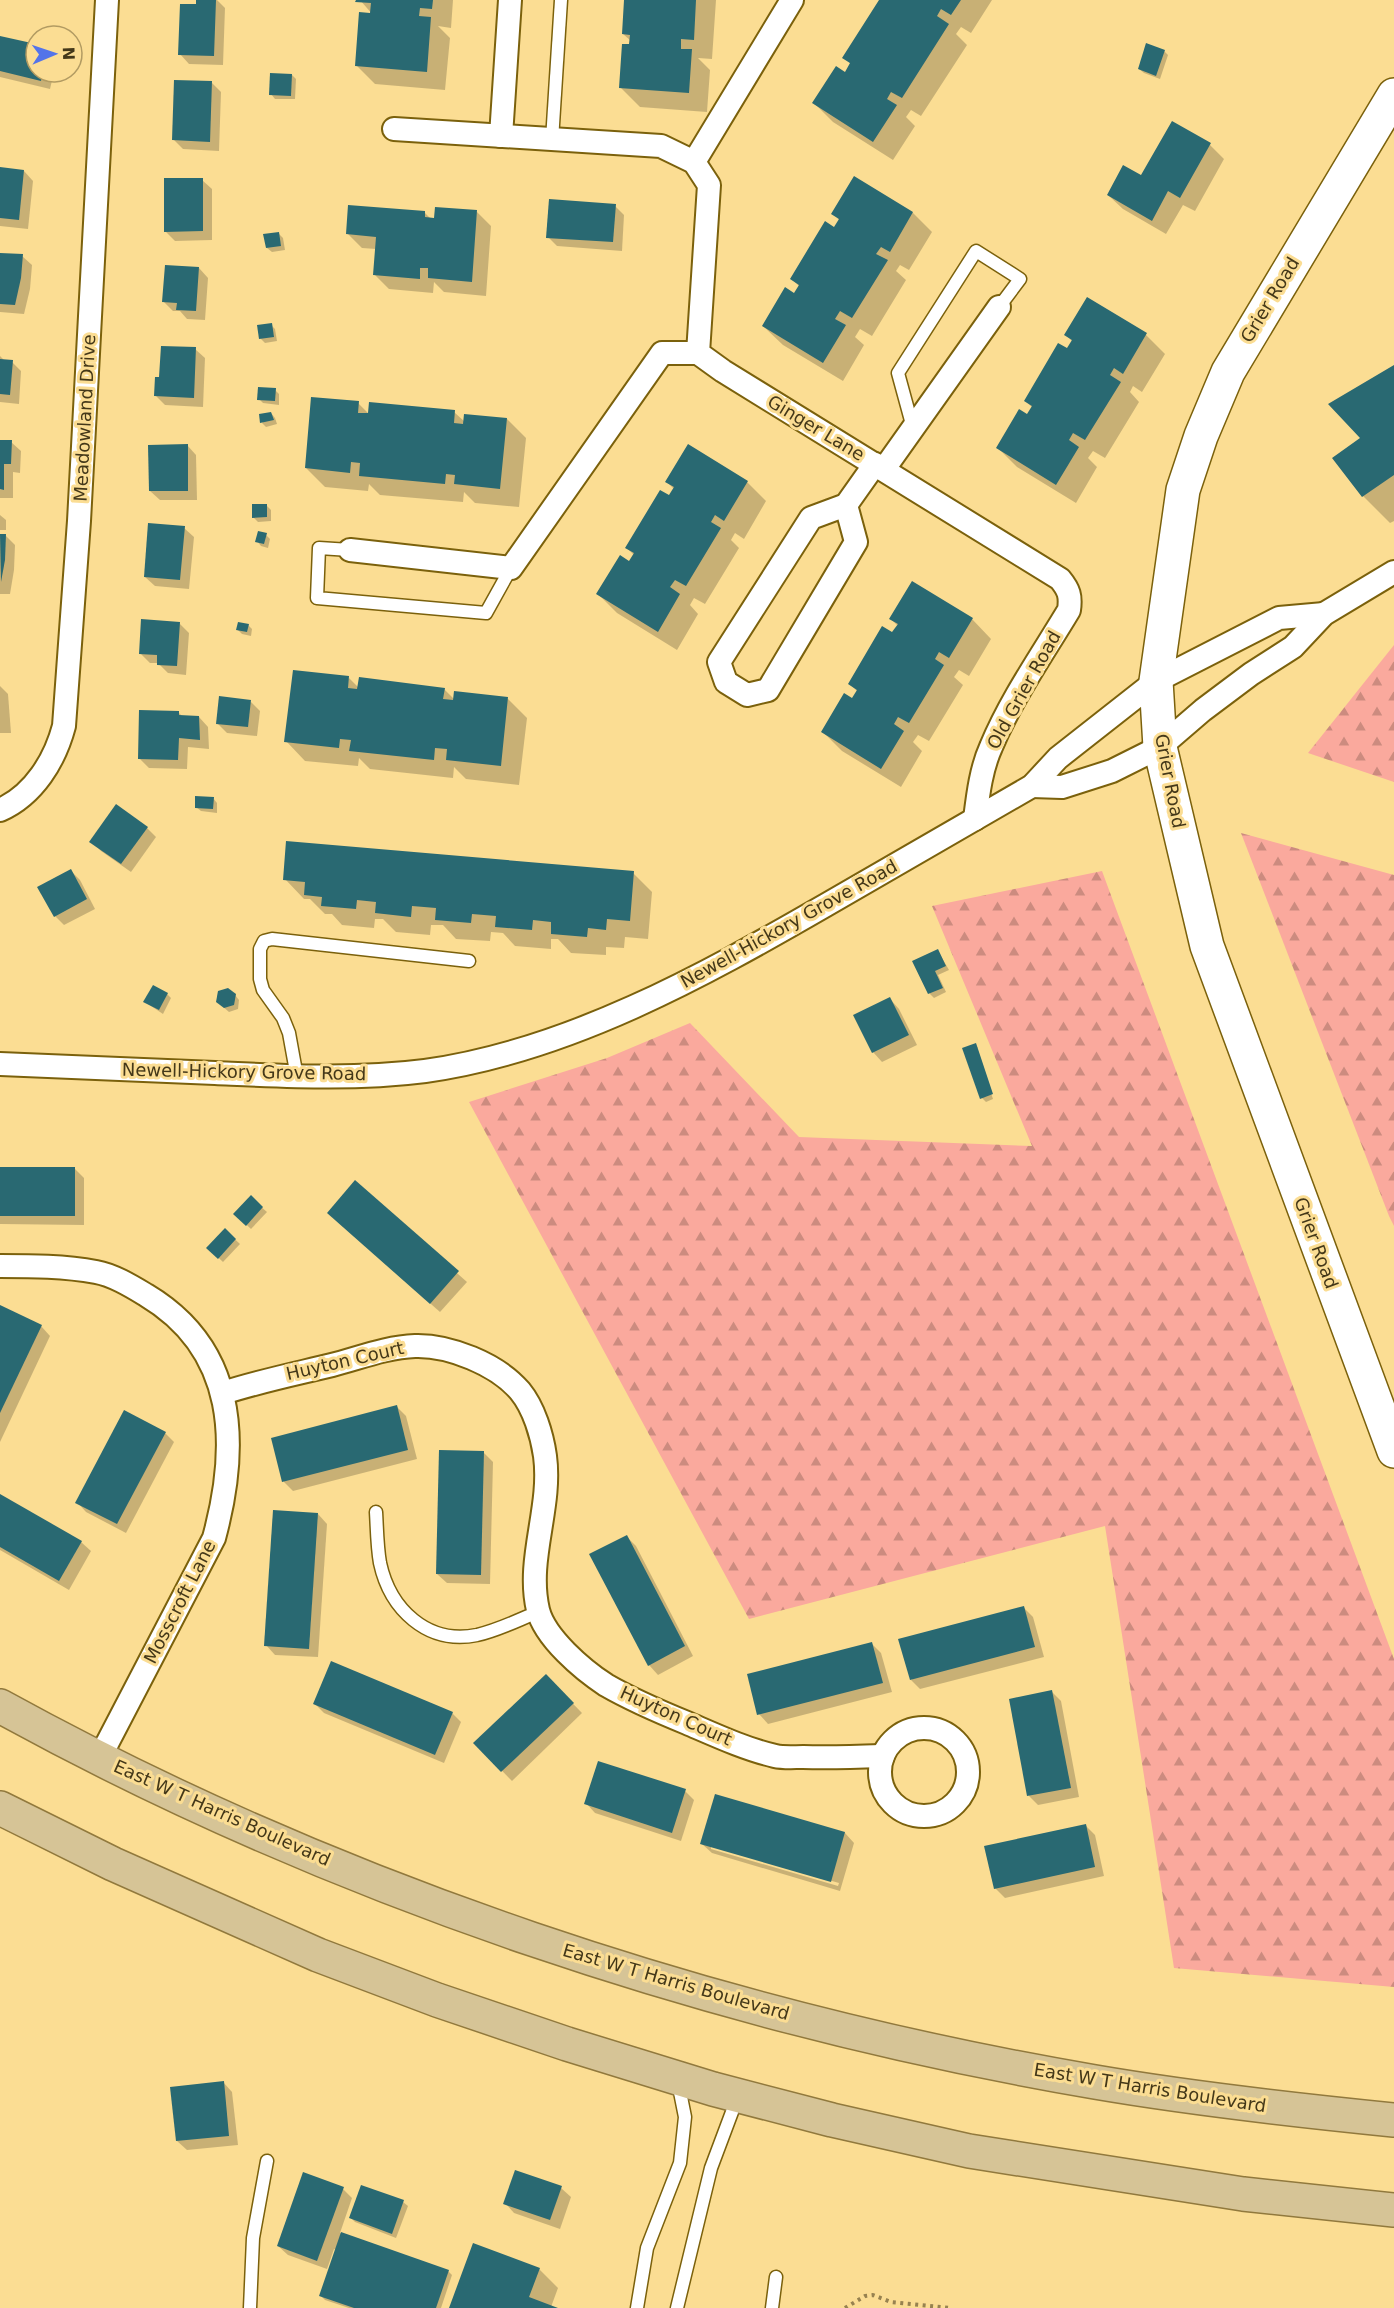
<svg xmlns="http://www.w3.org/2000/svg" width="1394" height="2308" viewBox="0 0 1394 2308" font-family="'DejaVu Sans',sans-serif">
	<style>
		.forest { fill: url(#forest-firs) }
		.shadow { fill: #0003; fill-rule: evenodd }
		.building { fill: #296972 }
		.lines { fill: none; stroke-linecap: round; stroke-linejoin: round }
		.lane-casing { stroke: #7b610c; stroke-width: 15 }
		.street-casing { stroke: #7b610c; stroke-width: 26 }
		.secondary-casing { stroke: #7b610c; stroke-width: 36 }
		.primary-casing { stroke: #91793d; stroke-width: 36 }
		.path { stroke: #978250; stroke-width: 4; stroke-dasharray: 3 4.5; stroke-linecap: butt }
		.lane { stroke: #fff; stroke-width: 12 }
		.street { stroke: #fff; stroke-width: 22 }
		.secondary { stroke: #fff; stroke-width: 33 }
		.primary { stroke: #d6c496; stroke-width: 33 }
		.labels { text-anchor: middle; stroke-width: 6; stroke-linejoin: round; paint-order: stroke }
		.street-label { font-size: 18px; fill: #443819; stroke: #fbdd93 }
	</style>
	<defs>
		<pattern id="forest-firs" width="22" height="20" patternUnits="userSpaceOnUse" patternTransform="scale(1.5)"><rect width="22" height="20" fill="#faa99d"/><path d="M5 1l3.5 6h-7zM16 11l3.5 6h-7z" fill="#cc8b7f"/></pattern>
	</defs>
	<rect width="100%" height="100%" fill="#fbdd93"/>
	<g class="forest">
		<polygon points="1394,645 1394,782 1308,753"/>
		<polygon points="1241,833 1394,875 1394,1226 1389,1216"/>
		<polygon points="1102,871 1394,1659 1394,1987 1174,1968 1105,1526 749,1619 469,1102 607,1058 690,1023 799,1137 1032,1146 932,906"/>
	</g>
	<g class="shadow">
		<polygon points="197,0 217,0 225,8 223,65 189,64 180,54 197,6"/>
		<polygon points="360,0 453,0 451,28 438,26 450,38 445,90 375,84 356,65 373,15"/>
		<polygon points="626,0 716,0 712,59 698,58 710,70 707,112 640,107 621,88 631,41 623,34"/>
		<polygon points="881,0 992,0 971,33 961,27 956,34 967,45 921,116 911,110 906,117 915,126 893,160 833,122 814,103 845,74 851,64 844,58"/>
		<polygon points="0,37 36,46 36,72 54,72 50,89 0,77"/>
		<polygon points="1164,51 1168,55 1160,79 1144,73 1139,69"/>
		<polygon points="292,75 296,79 295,99 275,99 271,94"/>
		<polygon points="211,82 221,92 219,151 183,149 173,139"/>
		<polygon points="1210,145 1224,159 1195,211 1183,205 1166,234 1123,209 1108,195"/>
		<polygon points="0,168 24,171 33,181 28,229 0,226"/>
		<polygon points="854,178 913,213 932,232 909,270 900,265 896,271 906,280 872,336 860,329 855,337 864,345 843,381 783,345 763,326 794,295 799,286 792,279 835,229 840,221 833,213"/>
		<polygon points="202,180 212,189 212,240 175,241 165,231"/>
		<polygon points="615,206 624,215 622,251 557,246 548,237"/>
		<polygon points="477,212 491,226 486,296 444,292 434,282 433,293 389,289 375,275 376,249 362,248 348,234 425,213 431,219"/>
		<polygon points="278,233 283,238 285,250 272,252 267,248"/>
		<polygon points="0,255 22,256 32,265 30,289 24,314 0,312"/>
		<polygon points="199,268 208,278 205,320 187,319 180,311 173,311 163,301"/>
		<polygon points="271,325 275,329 277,341 265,343 260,338"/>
		<polygon points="1066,335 1146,335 1165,354 1142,392 1133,386 1130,392 1139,402 1105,458 1093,451 1088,458 1097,467 1076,503 1017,467 998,448 1028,416 1033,408 1025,401 1073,342"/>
		<polygon points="195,349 205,358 203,407 165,405 156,396"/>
		<polygon points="0,356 5,361 12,362 21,371 19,404 0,402"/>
		<polygon points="1394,367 1394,521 1390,523 1363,496 1362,438"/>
		<polygon points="275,390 279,394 279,405 263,403 259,399"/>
		<polygon points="358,403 369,414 454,412 465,422 507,419 526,438 519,507 475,503 464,492 463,502 380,495 369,484 368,491 325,487 306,468"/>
		<polygon points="271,413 275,418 277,424 266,427 262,423"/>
		<polygon points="0,441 11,442 21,451 20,473 13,472 13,498 0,498"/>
		<polygon points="187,445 196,455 197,500 160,500 150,491"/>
		<polygon points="667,482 747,482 766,501 744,539 735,533 731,540 739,548 705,604 694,598 690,605 698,614 677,650 617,613 598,594 629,563 634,555 627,548 670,498 674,489"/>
		<polygon points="267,506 271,510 271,521 258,522 253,517"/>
		<polygon points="0,515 6,520 6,530 0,530"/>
		<polygon points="184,528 194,537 189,589 155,586 145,577"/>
		<polygon points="0,535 5,535 15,545 14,570 10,594 0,594"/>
		<polygon points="266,535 270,539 268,548 261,546 257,541"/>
		<polygon points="913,583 972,619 991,639 969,676 959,670 954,677 963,685 929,741 918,735 913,742 922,751 901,787 842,751 823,732 853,700 858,692 850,684 898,626 891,619"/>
		<polygon points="179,623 189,633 186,675 168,673 158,663 150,663 141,654"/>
		<polygon points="248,625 252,629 251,636 242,634 238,630"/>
		<polygon points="349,678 359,688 444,689 455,700 508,699 527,718 519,785 466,779 454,767 453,778 370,769 359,758 358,766 305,761 286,741"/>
		<polygon points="0,686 8,694 11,733 0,733"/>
		<polygon points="251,702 260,711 257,736 227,733 217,723"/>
		<polygon points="179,713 183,717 199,717 208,727 209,749 188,747 187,769 149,768 140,759"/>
		<polygon points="213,798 217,803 217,813 201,811 196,807"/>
		<polygon points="147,828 156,837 131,872 101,851 91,841"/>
		<polygon points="71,871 80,880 95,909 64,925 55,916"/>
		<polygon points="633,873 652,892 648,939 625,937 624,948 606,947 606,955 571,953 558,939 551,939 551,949 515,946 503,933 491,932 490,941 456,939 443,925 431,925 430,935 396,932 383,919 375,919 374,928 342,925 332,914 325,914 310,899 304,899 285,879"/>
		<polygon points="938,951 949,970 938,975 946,992 934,998 930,994 914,961"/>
		<polygon points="167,994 171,998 163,1014 145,1002"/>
		<polygon points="235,995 239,1000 238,1009 229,1012 222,1006"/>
		<polygon points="890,999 899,1009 917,1045 882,1062 873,1052"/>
		<polygon points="975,1045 978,1048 976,1048 993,1099 986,1102 982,1098"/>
		<polygon points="0,1168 75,1169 84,1178 84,1225 0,1224"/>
		<polygon points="356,1183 467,1282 440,1312 338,1222"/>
		<polygon points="251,1198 267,1212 251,1229 235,1214"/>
		<polygon points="225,1230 240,1244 223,1262 208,1248"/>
		<polygon points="0,1307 41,1326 50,1336 0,1442"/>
		<polygon points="397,1407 406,1416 417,1459 293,1491 284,1482 272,1439"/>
		<polygon points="165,1433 174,1442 126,1533 86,1512 77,1502"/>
		<polygon points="483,1452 493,1462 490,1584 447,1583 437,1574"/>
		<polygon points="0,1496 81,1542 91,1551 69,1590 0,1550"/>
		<polygon points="318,1514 327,1524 318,1657 275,1655 266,1645"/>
		<polygon points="626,1536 636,1546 693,1656 658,1675 649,1665"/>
		<polygon points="1024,1608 1033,1617 1044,1657 920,1689 911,1680"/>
		<polygon points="872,1644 881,1653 892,1692 768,1724 759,1714"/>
		<polygon points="546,1676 582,1713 512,1781 475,1743"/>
		<polygon points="1052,1692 1061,1701 1079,1797 1038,1805 1029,1796"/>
		<polygon points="315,1704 452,1713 461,1722 444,1763 324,1713"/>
		<polygon points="685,1791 694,1800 681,1841 595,1813 586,1803"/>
		<path d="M716 1796 845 1833 854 1843 840 1891 712 1853 702 1844ZM711 1846 839 1883 838 1886 711 1849Z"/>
		<polygon points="1086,1826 1095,1835 1104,1876 1005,1898 995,1888"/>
		<polygon points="223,2082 232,2092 238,2145 187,2150 177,2141"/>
		<polygon points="362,2187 403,2202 408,2206 396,2238 355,2222 351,2218"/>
		<polygon points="561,2188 571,2197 560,2229 514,2213 505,2203"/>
		<polygon points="343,2189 352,2198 340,2233 448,2271 452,2275 441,2308 349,2308 325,2300 321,2296 337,2250 334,2249 327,2269 288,2255 278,2246"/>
		<polygon points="539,2269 558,2288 551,2307 555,2308 450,2308"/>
	</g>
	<g class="building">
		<polygon points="196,0 216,0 214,56 178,55 180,4 196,4"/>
		<polygon points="356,0 433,0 432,9 420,8 419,16 431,17 427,72 355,66 359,12 370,13 371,3 355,2"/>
		<polygon points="624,0 696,0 694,40 681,39 681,49 692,49 689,93 619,88 622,44 629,44 630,35 622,34"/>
		<polygon points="879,0 961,0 951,15 941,9 937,16 949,24 902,98 891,92 887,99 897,105 873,142 812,103 836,66 845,72 850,63 842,58"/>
		<polygon points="0,36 36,44 36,72 43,72 41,81 0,71"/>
		<polygon points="1146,43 1165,50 1156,76 1138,69"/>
		<polygon points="270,73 292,74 291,96 269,95"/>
		<polygon points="174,80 212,81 210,142 172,140"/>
		<polygon points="1172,121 1211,143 1180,198 1168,191 1152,221 1107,195 1123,165 1141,175"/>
		<polygon points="0,167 24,170 19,220 0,218"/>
		<polygon points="854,176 913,212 890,252 881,247 876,254 888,260 852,318 840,311 835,319 846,325 823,363 762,326 785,287 794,293 799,285 790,279 825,221 834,227 839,219 831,214"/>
		<polygon points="164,178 203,178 203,231 164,232"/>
		<polygon points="549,199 616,204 613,242 546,238"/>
		<polygon points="348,205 425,211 425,217 434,218 435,207 477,210 472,282 428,278 428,268 420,268 420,279 373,275 376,237 346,234"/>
		<polygon points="279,232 281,246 266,248 263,234"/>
		<polygon points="0,253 23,254 21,278 15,305 0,304"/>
		<polygon points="165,265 199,267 196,311 176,310 177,303 162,302"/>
		<polygon points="1087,297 1147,333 1123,374 1114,368 1110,375 1121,382 1085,440 1073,433 1069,440 1079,447 1056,485 996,448 1019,409 1027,414 1032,406 1024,401 1058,343 1067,348 1072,340 1064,335"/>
		<polygon points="272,323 274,337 259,339 257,325"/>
		<polygon points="161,346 196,347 194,398 154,396 155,377 159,377"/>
		<polygon points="0,359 13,360 10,395 0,394"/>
		<polygon points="1394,365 1394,475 1362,497 1332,458 1360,438 1328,404"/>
		<polygon points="258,387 276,388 275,401 257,400"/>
		<polygon points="311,397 359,401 358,413 368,413 369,402 455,410 454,423 463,424 464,414 507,418 500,489 454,484 455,475 446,474 445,484 359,476 360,463 351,462 350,473 305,468"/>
		<polygon points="271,412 274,420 260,423 259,414"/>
		<polygon points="0,440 12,440 11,464 4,464 4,490 0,489"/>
		<polygon points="188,444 188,491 149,491 148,445"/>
		<polygon points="688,444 748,481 724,521 715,515 711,522 721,528 686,586 675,580 670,587 680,594 658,632 596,594 620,555 629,561 634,553 625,548 660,490 669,495 674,487 665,482"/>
		<polygon points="252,504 267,504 267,517 252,518"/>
		<polygon points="148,523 185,526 180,580 144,577"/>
		<polygon points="258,531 267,533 264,544 255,542"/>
		<polygon points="0,534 6,534 5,560 1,582"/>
		<polygon points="912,581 973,618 949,658 939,652 935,659 944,665 909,723 898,717 894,724 904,731 881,769 821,732 844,693 852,698 857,690 848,684 882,626 892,632 898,624 889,619"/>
		<polygon points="141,619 180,622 177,666 157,665 157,655 139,654"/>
		<polygon points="238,622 249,624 247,632 236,630"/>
		<polygon points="293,670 349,676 348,688 357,689 359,677 445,688 443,699 453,700 454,691 508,697 501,766 446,760 447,749 435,748 434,760 349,751 351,740 340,739 339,748 284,742"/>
		<polygon points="219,696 251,700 248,727 216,724"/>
		<polygon points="139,710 179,711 179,715 199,716 200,740 179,738 178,760 138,759"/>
		<polygon points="195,796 214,797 213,809 195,808"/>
		<polygon points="116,804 148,827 121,864 89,842"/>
		<polygon points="286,841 634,871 630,921 607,919 606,930 588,928 587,937 551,934 551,922 533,920 532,930 495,927 496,916 472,914 471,923 435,920 436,908 412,906 411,917 375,913 376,902 357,900 356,909 321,906 322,897 304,895 305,882 283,880"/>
		<polygon points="71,869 87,899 54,917 37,887"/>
		<polygon points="938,949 946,966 935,971 943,988 928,994 912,961"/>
		<polygon points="153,985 168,993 159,1010 143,1002"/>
		<polygon points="228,988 236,994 234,1005 224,1008 216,1002 218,991"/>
		<polygon points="890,997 909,1035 872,1053 853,1015"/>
		<polygon points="976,1043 993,1094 980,1099 962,1048"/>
		<rect x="0" y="1167" width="75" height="49"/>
		<polygon points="355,1180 459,1271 430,1304 327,1213"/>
		<polygon points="251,1195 263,1207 246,1226 233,1214"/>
		<polygon points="225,1228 236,1239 218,1259 206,1248"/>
		<polygon points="0,1305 42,1325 0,1413"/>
		<polygon points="397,1405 408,1450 282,1482 271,1438"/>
		<polygon points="124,1410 166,1432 117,1524 75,1503"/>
		<polygon points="439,1450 484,1451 481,1575 436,1574"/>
		<polygon points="0,1494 82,1541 59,1581 0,1547"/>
		<polygon points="273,1510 318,1513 309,1649 264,1646"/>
		<polygon points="627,1535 685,1646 648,1666 589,1554"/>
		<polygon points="1024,1606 1035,1647 910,1680 898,1639"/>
		<polygon points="872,1642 883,1683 757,1715 747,1674"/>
		<polygon points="331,1661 453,1712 435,1755 313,1704"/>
		<polygon points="546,1674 574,1703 501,1772 473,1743"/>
		<polygon points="1052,1690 1071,1788 1027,1796 1009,1699"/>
		<polygon points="598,1761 686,1789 672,1833 584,1804"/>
		<polygon points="715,1794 845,1832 831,1882 700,1844"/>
		<polygon points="1086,1824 1095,1867 994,1889 984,1846"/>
		<polygon points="224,2081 229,2136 176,2141 170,2087"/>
		<polygon points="515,2170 562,2186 550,2220 503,2204"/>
		<polygon points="303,2172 344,2187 317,2261 277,2246"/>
		<polygon points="361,2185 404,2200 392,2234 349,2218"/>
		<polygon points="341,2232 449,2270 436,2308 354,2308 319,2296"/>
		<polygon points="473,2243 540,2268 529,2297 558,2308 449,2308"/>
	</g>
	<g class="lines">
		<g class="lane-casing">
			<g id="lane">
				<polyline points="552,140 561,0"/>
				<polyline points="913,428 898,373 976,251 1020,279 999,307"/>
				<polyline points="350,550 319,548 317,598 486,613 511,568"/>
				<polyline points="297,1077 289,1033 283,1018 263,990 260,979 260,949 264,941 272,939 469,961"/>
				<path d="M376 1512C377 1528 377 1546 380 1563 390 1609 427 1645 477 1635 499 1630 518 1620 538 1612"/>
				<polyline points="250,2308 253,2238 267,2161"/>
				<polyline points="637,2308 647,2248 680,2163 685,2117 678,2082"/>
				<polyline points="677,2308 711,2168 738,2096"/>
				<polyline points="772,2308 776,2277"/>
			</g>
		</g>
		<g class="street-casing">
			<g id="street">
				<path d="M394 129 661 146 694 162 709 185 698 353 723 371 1060 579C1069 590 1071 596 1069 610 1042 655 1011 699 991 747 981 769 978 795 975 819"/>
				<polyline points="501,136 510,0"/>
				<polyline points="694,162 792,0"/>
				<polyline points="884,469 999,307"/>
				<polyline points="846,505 856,542 768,690 747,695 726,682 719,662 811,518 846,505 875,464"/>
				<polyline points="350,550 511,568 662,353 698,353"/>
				<polyline points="1032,786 1062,787 1112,771 1160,747 1203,710 1251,674 1293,647 1324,614 1394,572"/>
				<path d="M0 810C34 795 55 760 64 726L79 521 107 0"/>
				<path d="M0 1064C72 1067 144 1070 215 1073 286 1076 355 1080 425 1071 568 1051 703 976 826 905 895 865 964 826 1032 786L1058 758 1156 681 1279 618 1324 614"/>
				<path d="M0 1266C32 1266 64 1266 96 1272 113 1275 131 1286 146 1295 238 1350 239 1446 214 1538L100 1757"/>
				<path d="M223 1393C260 1381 295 1374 332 1365 359 1358 387 1347 415 1346 449 1345 497 1364 520 1391 534 1408 542 1435 545 1456 552 1508 526 1559 538 1610 545 1638 583 1670 606 1685 632 1700 660 1712 687 1723 715 1735 745 1749 775 1756 784 1758 794 1757 803 1757 830 1758 856 1757 883 1756"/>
				<circle cx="924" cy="1772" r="44"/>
			</g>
		</g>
		<g class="secondary-casing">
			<polyline id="secondary" points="1394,95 1228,372 1201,436 1183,490 1156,681 1160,747 1207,946 1394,1451"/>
		</g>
		<g class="primary-casing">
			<g id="primary">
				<path d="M0 1706C334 1890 719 2018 1095 2082 1194 2099 1294 2110 1394 2120"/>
				<polyline points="0,1808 113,1864 318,1955 437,2000 567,2044 713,2089 832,2120 969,2151 1243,2194 1394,2210"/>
			</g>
		</g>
		<polyline class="path" points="845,2308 865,2296 873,2295 891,2302 951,2308"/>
		<use href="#lane" class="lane"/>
		<use href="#street" class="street"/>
		<use href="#secondary" class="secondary"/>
		<use href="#primary" class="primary"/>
	</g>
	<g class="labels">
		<g class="street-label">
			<text transform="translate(1270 300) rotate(-59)" y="6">Grier Road</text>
			<text transform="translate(85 418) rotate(-87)" y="6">Meadowland Drive</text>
			<text transform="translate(816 428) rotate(31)" y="6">Ginger Lane</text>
			<text transform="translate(1024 690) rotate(-61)" y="6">Old Grier Road</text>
			<text transform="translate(1170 781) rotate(79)" y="6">Grier Road</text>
			<text transform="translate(789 924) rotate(-29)" y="6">Newell-Hickory Grove Road</text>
			<text transform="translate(244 1072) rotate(1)" y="6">Newell-Hickory Grove Road</text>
			<text transform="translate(1316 1243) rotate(70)" y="6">Grier Road</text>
			<text transform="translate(345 1361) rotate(-13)" y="6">Huyton Court</text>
			<text transform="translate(180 1602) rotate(-63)" y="6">Mosscroft Lane</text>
			<text transform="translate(676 1716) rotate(24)" y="6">Huyton Court</text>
			<text transform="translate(222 1813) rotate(24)" y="6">East W T Harris Boulevard</text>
			<text transform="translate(676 1982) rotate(16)" y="6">East W T Harris Boulevard</text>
			<text transform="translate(1150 2088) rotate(9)" y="6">East W T Harris Boulevard</text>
		</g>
	</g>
	<g transform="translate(54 54) rotate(88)"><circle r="28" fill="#fbdd93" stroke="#b29b62" stroke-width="1.5"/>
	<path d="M0-4.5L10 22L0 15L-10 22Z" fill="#5474e9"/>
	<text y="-9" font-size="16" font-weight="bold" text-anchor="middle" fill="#443819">N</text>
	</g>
</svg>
